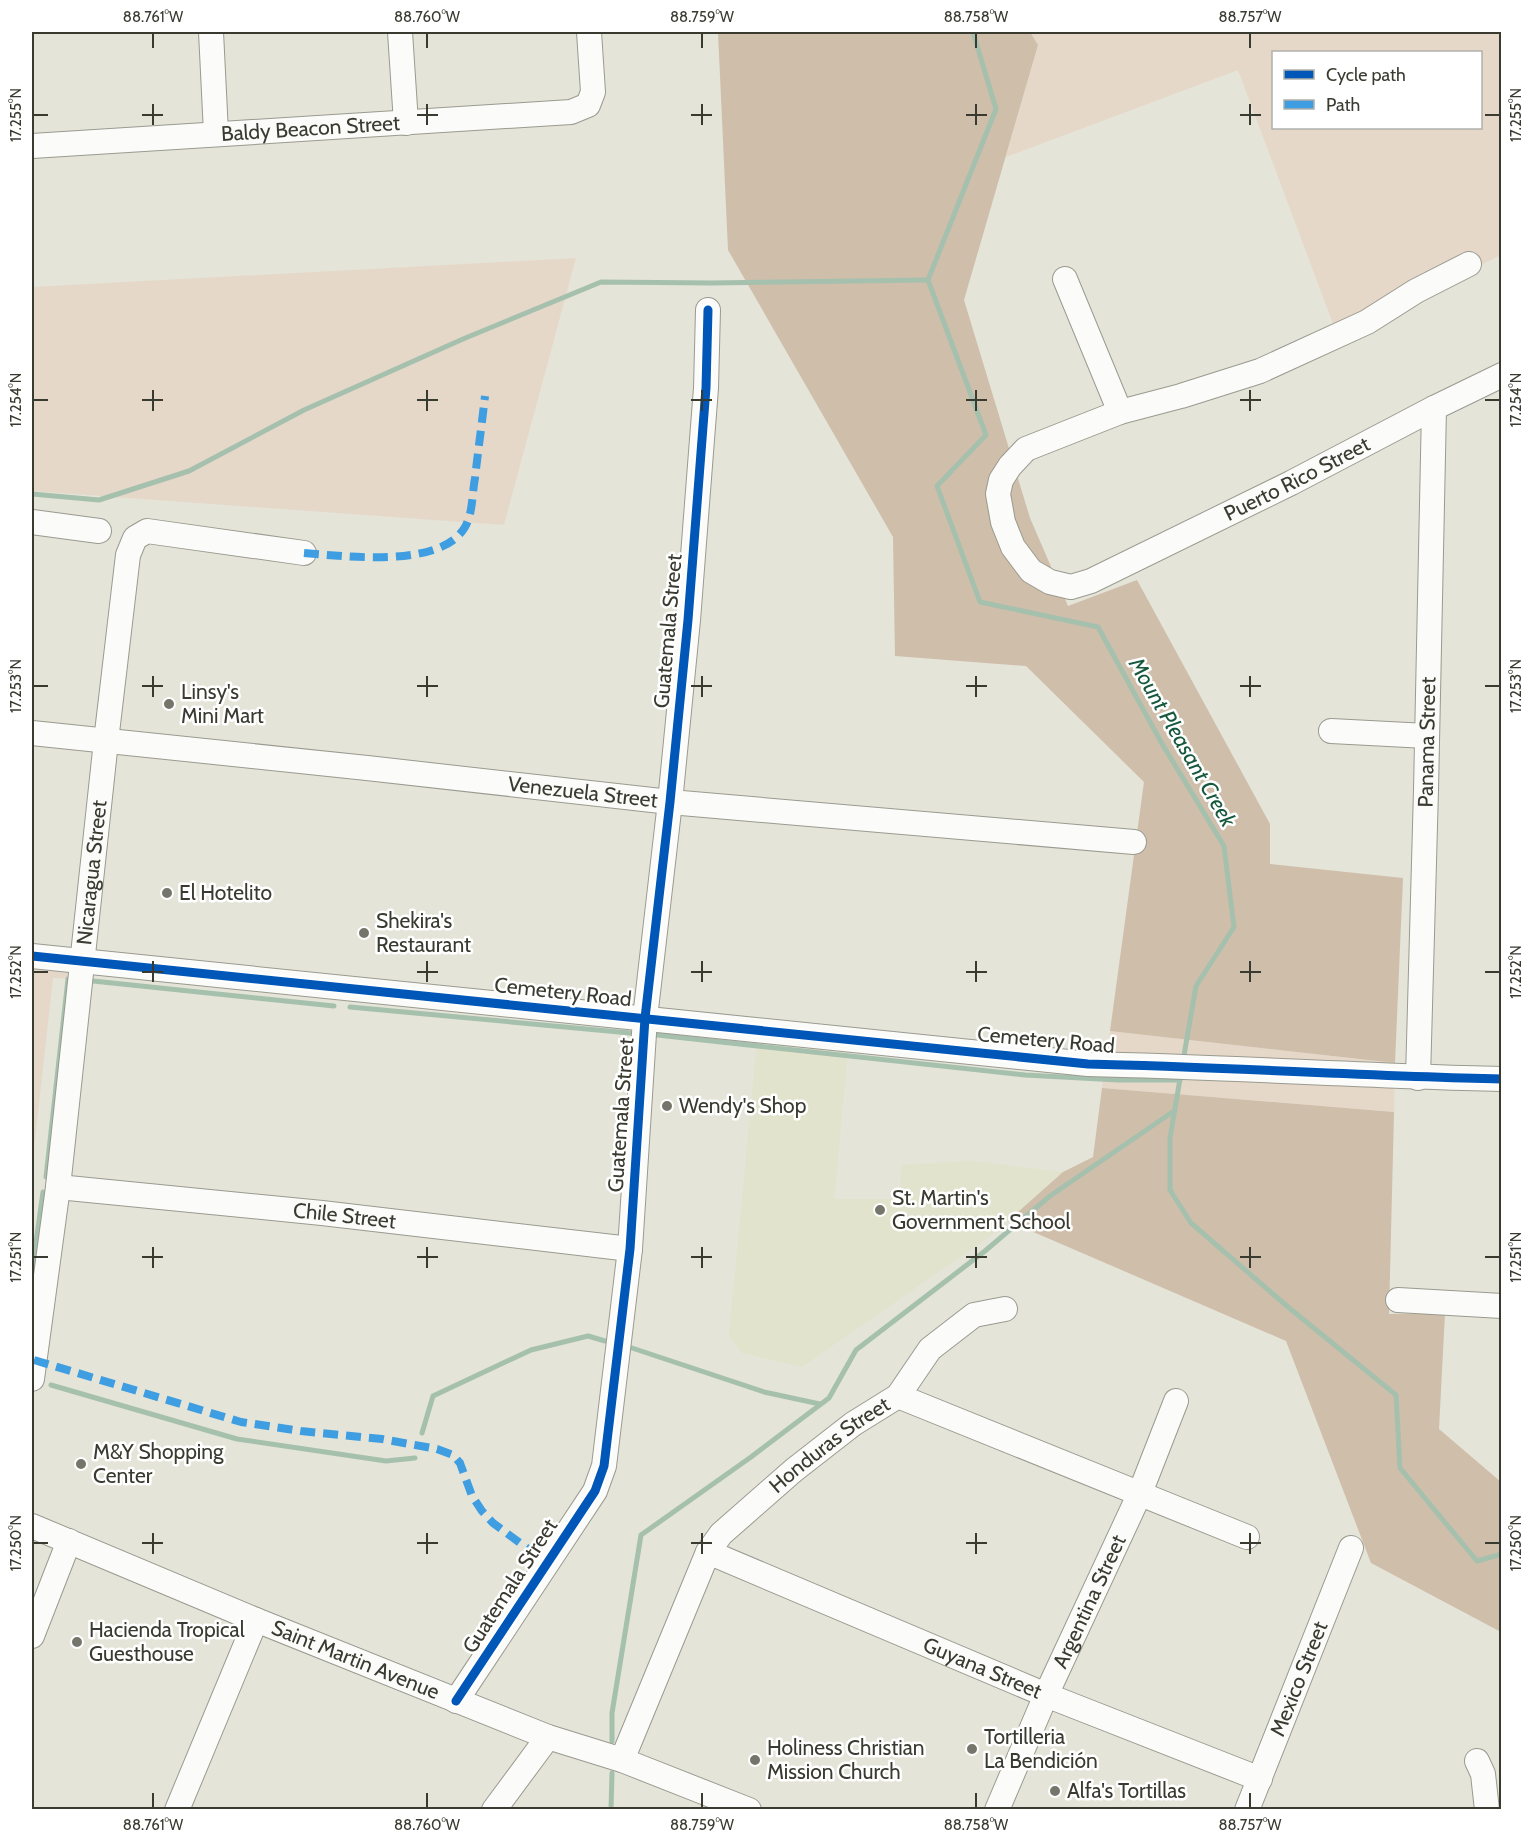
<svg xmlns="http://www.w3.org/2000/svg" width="1533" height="1841" viewBox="0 0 1533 1841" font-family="Cabin,sans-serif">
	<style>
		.built { fill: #e2e3cc }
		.green { fill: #e6d8c8; fill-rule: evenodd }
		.forest { fill: #cfbeaa }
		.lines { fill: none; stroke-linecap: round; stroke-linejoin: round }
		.stream { stroke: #a6c0ae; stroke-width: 5 }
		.minor-casing { stroke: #9a9a90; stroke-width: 26 }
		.minor { stroke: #fbfbf9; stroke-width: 24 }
		.quiet { stroke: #3e9ee1; stroke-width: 8; stroke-dasharray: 15 8; stroke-linecap: butt }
		.cycleway-casing { stroke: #fff; stroke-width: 13 }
		.cycleway { stroke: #0057b8; stroke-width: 9 }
		.ticks { fill: none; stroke: #393a30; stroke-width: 2 }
		.poi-dot { fill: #75766b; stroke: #fff; stroke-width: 2 }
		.labels { text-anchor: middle; stroke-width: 5; stroke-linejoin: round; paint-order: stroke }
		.street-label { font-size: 21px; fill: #393a30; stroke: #fff }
		.poi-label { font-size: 21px; fill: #393a30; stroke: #fff; text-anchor: start }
		.water-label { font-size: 22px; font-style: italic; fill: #17593d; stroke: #fff }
		.neatline { fill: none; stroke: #393a30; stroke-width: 2 }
		.ticks-label { font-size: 15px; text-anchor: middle; fill: #393a30 }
	</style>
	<rect width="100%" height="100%" fill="#e4e4d8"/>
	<polygon class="built" points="757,1042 848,1051 834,1199 900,1199 901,1165 972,1161 1063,1172 989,1237 802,1367 742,1353 729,1336"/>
	<g class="green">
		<path d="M1030 32H1501V255L1338 337 1238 70 1006 157 1038 45ZM1274 52H1480V128H1274Z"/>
		<polygon points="576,258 504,525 32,491 32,287"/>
		<polygon points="32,957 79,962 80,979 53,978 32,1166"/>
		<polygon points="1110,1031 1395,1063 1394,1112 1102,1088"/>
	</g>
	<g class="forest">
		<polygon points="718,32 1030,32 1038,45 964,300 1030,518 1068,606 1137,580 1270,824 1270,864 1403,878 1395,1063 1110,1031 1144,782 1026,666 895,656 893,537 728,250"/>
		<polygon points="1102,1088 1394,1112 1389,1314 1445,1313 1439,1429 1501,1482 1501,1632 1371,1563 1286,1341 1008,1221 1063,1172 1093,1157"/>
	</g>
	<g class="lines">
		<g class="stream">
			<polyline points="973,32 996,109 928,280 986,435 937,486 980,602 1098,627 1161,742 1224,846 1234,927 1196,986 1183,1061"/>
			<polyline points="32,494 99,500 189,471 304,410 463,339 601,282 711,283 928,280"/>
			<polyline points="93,981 334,1006"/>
			<polyline points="350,1007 630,1033"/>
			<polyline points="657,1035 1025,1075 1118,1080 1180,1080"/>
			<polyline points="1181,1073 1170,1138 1170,1190 1191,1223 1288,1307 1396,1395 1400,1468 1477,1561 1502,1554"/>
			<polyline points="46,1177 68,979"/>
			<polyline points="32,1271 43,1192"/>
			<polyline points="632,1348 764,1392 820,1404"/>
			<polyline points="51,1385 237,1439 386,1461 415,1458"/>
			<polyline points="422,1433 433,1396 531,1350 588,1336 605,1341"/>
			<polyline points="612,1741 612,1713 641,1535 751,1457 829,1398 856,1350 985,1251 1050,1196 1174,1111"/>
			<polyline points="611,1810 612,1773"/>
		</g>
		<g class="minor-casing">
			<g id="minor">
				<polyline points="211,32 216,133"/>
				<polyline points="400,32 406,123"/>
				<path id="s1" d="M32 146 571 112 588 105 593 92 589 32"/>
				<path id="s2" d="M1469 264 1416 291 1367 322 1260 371 1181 396 1120 412 1026 449 1010 466 1001 480 998 494 1003 522 1013 547 1031 571 1050 582 1071 587 1091 581 1291 483 1434 408 1502 375"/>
				<polyline points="1065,279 1120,412"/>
				<polyline points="32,522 99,531"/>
				<polyline points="1331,731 1427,736"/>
				<path id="s3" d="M32 733 367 768 670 802 1134 842"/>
				<path d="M32 956 1088 1064C1226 1067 1363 1076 1502 1079"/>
				<path id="s4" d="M1418 1078 1426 790 1434 408"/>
				<path id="s5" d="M58 1187 322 1213 630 1249"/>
				<polyline points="1398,1300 1502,1306"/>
				<path id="s6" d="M32 1379 58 1187 106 741 128 555 135 538 147 531 304 553"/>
				<polyline points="898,1396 1247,1537"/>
				<path id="s7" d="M32 1526 256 1620 548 1737 622 1760 749 1810"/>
				<path id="s8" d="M708 1552 1046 1695 1260 1779"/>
				<polyline points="32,1636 69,1541"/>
				<polyline points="456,1701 595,1491 604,1466 630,1249 645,1018 670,802 688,620 706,388 708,310"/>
				<path id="s9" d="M622 1760 708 1552 721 1534 794 1470 853 1424 898 1396 930 1349 974 1315 1005 1309"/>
				<polyline points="1477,1761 1483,1774 1487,1810"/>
				<polyline points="177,1810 256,1620"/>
				<polyline points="494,1810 548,1737"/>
				<path id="s10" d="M997 1810 1046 1695 1140 1493 1176 1401"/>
				<path id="s11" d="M1247 1810 1351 1548"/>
			</g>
		</g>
		<use href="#minor" class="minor"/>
		<g class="quiet">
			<path d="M304 553C345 556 441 569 465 527 473 513 472 494 475 478 478 451 482 423 485 396"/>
			<polyline points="34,1360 241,1422 301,1431 382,1439 437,1449 453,1455 460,1463 472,1496 482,1511 493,1523 547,1563"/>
		</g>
		<g class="cycleway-casing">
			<g id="cycleway">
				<path d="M32 956 1088 1064C1226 1067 1363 1076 1502 1079"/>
				<polyline points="456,1701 595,1491 604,1466 630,1249 645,1018 670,802 688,620 706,388 708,310"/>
			</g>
		</g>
		<use href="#cycleway" class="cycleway"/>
	</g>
	<path class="ticks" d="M153 33V48M427 33V48M702 33V48M976 33V48M1250 33V48M153 104V125M427 104V125M702 104V125M976 104V125M1250 104V125M33 115H48M142 115H163M417 115H438M691 115H712M966 115H987M1240 115H1261M1485 115H1500M153 390V411M427 390V411M702 390V411M976 390V411M1250 390V411M33 400H48M142 400H163M417 400H438M691 400H712M966 400H987M1240 400H1261M1485 400H1500M153 676V697M427 676V697M702 676V697M976 676V697M1250 676V697M33 686H48M142 686H163M417 686H438M691 686H712M966 686H987M1240 686H1261M1485 686H1500M153 961V982M427 961V982M702 961V982M976 961V982M1250 961V982M33 972H48M142 972H163M417 972H438M691 972H712M966 972H987M1240 972H1261M1485 972H1500M153 1247V1268M427 1247V1268M702 1247V1268M976 1247V1268M1250 1247V1268M33 1257H48M142 1257H163M417 1257H438M691 1257H712M966 1257H987M1240 1257H1261M1485 1257H1500M153 1533V1554M427 1533V1554M702 1533V1554M976 1533V1554M1250 1533V1554M33 1543H48M142 1543H163M417 1543H438M691 1543H712M966 1543H987M1240 1543H1261M1485 1543H1500M153 1793V1808M427 1793V1808M702 1793V1808M976 1793V1808M1250 1793V1808"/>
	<g class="poi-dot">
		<circle cx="169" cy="704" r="6"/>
		<circle cx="167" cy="893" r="6"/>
		<circle cx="364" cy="933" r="6"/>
		<circle cx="667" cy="1106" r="6"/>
		<circle cx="880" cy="1210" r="6"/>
		<circle cx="81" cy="1464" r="6"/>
		<circle cx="77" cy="1642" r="6"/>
		<circle cx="972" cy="1749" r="6"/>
		<circle cx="755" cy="1760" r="6"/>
		<circle cx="1055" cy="1791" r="6"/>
	</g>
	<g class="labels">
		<g class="street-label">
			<text dy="7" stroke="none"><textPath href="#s1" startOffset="279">Baldy Beacon Street</textPath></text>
			<text dy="7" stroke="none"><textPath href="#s2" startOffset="916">Puerto Rico Street</textPath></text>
			<text transform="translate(668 631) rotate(-85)" y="7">Guatemala Street</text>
			<text dy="7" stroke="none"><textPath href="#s4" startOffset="336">Panama Street</textPath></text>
			<text dy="7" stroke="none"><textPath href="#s3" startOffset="554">Venezuela Street</textPath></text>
			<text dy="7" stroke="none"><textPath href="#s6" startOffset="510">Nicaragua Street</textPath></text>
			<text transform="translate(563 992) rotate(6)" y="7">Cemetery Road</text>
			<text transform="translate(1046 1040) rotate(5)" y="7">Cemetery Road</text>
			<text transform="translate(621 1115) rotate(-86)" y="7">Guatemala Street</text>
			<text dy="7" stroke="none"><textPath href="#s5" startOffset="288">Chile Street</textPath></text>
			<text dy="7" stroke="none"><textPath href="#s9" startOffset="388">Honduras Street</textPath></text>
			<text transform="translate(510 1586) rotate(-57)" y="7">Guatemala Street</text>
			<text dy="7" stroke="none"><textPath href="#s10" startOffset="228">Argentina Street</textPath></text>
			<text dy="7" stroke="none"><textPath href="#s7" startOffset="350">Saint Martin Avenue</textPath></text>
			<text dy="7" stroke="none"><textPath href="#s8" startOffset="298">Guyana Street</textPath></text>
			<text dy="7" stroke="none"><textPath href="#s11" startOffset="141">Mexico Street</textPath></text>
		</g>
		<g class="poi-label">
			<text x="181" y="699">Linsy's<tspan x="181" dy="24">Mini Mart</tspan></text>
			<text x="179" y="900">El Hotelito</text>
			<text x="376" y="928">Shekira's<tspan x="376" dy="24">Restaurant</tspan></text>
			<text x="679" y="1113">Wendy's Shop</text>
			<text x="892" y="1205">St. Martin's<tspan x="892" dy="24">Government School</tspan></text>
			<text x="93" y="1459">M&amp;Y Shopping<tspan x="93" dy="24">Center</tspan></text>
			<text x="89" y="1637">Hacienda Tropical<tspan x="89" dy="24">Guesthouse</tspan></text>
			<text x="984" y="1744">Tortilleria<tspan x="984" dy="24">La Bendición</tspan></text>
			<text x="767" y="1755">Holiness Christian<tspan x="767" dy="24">Mission Church</tspan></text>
			<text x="1067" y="1798">Alfa's Tortillas</text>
		</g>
		<g class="water-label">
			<text transform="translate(1183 742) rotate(60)" y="8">Mount Pleasant Creek</text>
		</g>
	</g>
	<rect width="1533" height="1841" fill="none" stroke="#ffffff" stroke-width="66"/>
	<rect x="1272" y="51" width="210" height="78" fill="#ffffff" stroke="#b0b0ac" stroke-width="1.5"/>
	<rect x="1284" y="70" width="30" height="9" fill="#0057b8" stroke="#b0b0ac" stroke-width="1.5"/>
	<text x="1326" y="81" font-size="18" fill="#393a30">Cycle path</text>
	<rect x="1284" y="100" width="30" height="9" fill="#3e9ee1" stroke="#b0b0ac" stroke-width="1.5"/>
	<text x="1326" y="111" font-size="18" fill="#393a30">Path</text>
	<rect x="33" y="33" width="1467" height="1775" class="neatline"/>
	<g class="ticks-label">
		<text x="153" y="22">88.761°W</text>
		<text x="427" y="22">88.760°W</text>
		<text x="702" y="22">88.759°W</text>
		<text x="976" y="22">88.758°W</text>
		<text x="1250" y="22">88.757°W</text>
		<text transform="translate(16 115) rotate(-90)" y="5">17.255°N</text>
		<text transform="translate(1516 115) rotate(-90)" y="5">17.255°N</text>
		<text transform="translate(16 400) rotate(-90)" y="5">17.254°N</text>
		<text transform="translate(1516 400) rotate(-90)" y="5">17.254°N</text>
		<text transform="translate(16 686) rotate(-90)" y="5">17.253°N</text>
		<text transform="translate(1516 686) rotate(-90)" y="5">17.253°N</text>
		<text transform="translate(16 972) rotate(-90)" y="5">17.252°N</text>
		<text transform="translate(1516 972) rotate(-90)" y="5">17.252°N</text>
		<text transform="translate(16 1257) rotate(-90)" y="5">17.251°N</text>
		<text transform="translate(1516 1257) rotate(-90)" y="5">17.251°N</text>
		<text transform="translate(16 1543) rotate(-90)" y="5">17.250°N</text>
		<text transform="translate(1516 1543) rotate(-90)" y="5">17.250°N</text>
		<text x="153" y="1830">88.761°W</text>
		<text x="427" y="1830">88.760°W</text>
		<text x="702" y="1830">88.759°W</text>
		<text x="976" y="1830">88.758°W</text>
		<text x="1250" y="1830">88.757°W</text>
	</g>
</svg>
